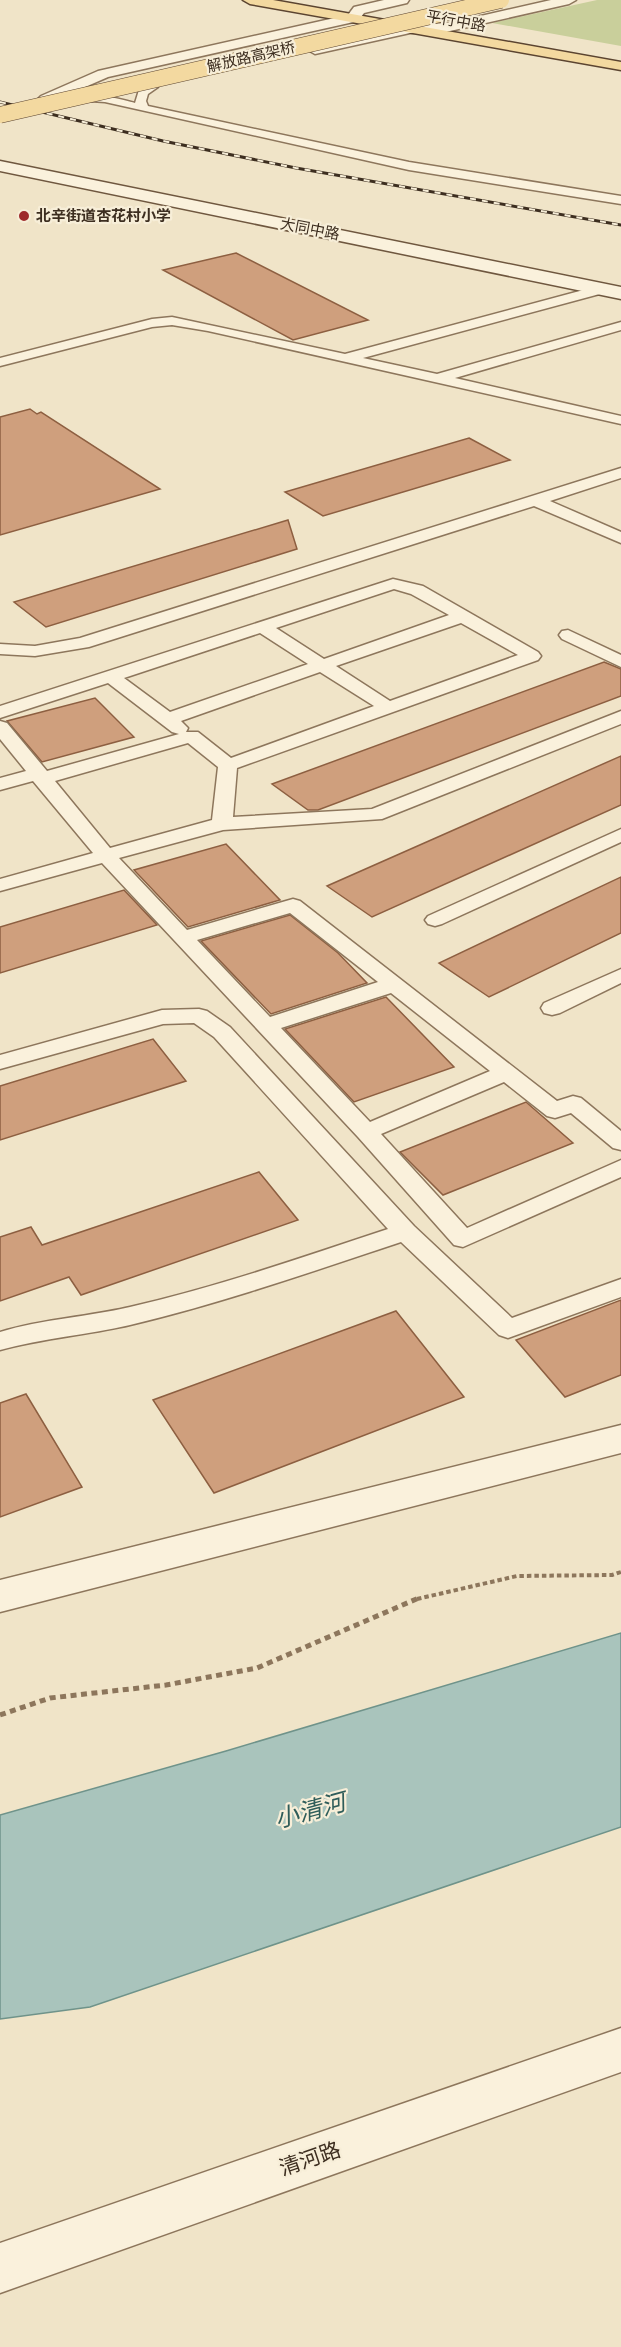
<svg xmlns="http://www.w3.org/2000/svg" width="621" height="2347" viewBox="0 0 621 2347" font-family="'Playfair Display','Noto Sans SC',serif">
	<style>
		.green { fill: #c9cf9b }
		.water { fill: #a9c4bc; stroke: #6f938a; stroke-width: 1.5 }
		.building { fill: #cf9f7d; stroke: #8d5f41; stroke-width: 1.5 }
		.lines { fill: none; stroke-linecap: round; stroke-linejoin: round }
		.service-casing { stroke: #8d765c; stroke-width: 3 }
		.minor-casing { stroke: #8d765c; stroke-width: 3 }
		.tertiary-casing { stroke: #8d765c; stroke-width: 3 }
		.secondary-casing { stroke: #6f573f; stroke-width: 3 }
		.primary-casing { stroke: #5b4430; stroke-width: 3 }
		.path-far1 { stroke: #8d765c; stroke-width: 4; stroke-dasharray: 4.5 3; stroke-linecap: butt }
		.path { stroke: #8d765c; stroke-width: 5; stroke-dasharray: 6 4.5; stroke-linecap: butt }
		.service { fill: #faf1dc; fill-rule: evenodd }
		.minor { fill: #faf1dc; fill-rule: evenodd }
		.tertiary { fill: #faf1dc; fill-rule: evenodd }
		.secondary { fill: #faf1dc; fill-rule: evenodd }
		.primary { fill: #f3d9a0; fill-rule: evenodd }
		.rail-casing { stroke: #3d2e20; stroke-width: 3 }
		.rail { stroke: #f7eed8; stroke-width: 2; stroke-dasharray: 6; stroke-linecap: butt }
		.primary-bridge-casing { stroke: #5b4430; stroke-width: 17; stroke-linecap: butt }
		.primary-bridge { stroke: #f3d9a0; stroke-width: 16 }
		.poi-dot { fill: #9e2a2b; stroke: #f7eed8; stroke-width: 2 }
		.labels { text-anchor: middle; stroke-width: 4.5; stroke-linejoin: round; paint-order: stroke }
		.far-street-label { font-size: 15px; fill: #3d2e20; stroke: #f7eed8 }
		.far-poi-label { font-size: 15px; font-weight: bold; fill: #3d2e20; stroke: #f7eed8; text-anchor: start }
		.near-street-label { font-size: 21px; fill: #3d2e20; stroke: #f7eed8 }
		.near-water-label { font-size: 24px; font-style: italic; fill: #2f5d5a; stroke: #f7eed8 }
	</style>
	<rect width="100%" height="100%" fill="#f0e4c8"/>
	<polygon class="green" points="597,0 621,0 621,46 492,23"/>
	<polygon class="water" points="621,1633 621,1827 90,2007 0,2019 0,1815 226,1751"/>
	<g class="building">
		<polygon points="236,253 368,320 293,340 163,270"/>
		<polygon points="30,409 37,414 41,412 160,489 0,535 0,417"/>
		<polygon points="469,438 510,460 323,516 285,492"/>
		<polygon points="288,520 297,549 46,627 14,602"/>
		<polygon points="604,662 621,669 621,696 318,810 308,810 272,784"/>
		<polygon points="95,698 134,737 42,762 7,721"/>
		<polygon points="621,756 621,805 372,917 327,886"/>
		<polygon points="226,844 280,900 188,927 134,870"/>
		<polygon points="621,877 621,933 489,997 439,963"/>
		<polygon points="124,890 157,925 0,973 0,927"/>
		<polygon points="290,915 338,953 367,983 271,1014 201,941"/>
		<polygon points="386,997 454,1067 354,1102 285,1029"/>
		<polygon points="153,1039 186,1081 0,1140 0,1086"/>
		<polygon points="526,1102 573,1143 443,1195 400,1152"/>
		<polygon points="259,1172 298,1220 81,1295 69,1277 0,1301 0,1237 31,1227 42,1245"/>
		<polygon points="621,1300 621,1375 565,1397 516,1340"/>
		<polygon points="396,1311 464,1397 214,1493 153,1400"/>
		<polygon points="26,1394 82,1487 0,1517 0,1403"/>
	</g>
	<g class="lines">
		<g class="service-casing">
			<g id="service">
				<path d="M153 84 158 87 148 94 146 101 148 106 409 162 621 196V204L409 170 105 102 74 100 68 97C80 88 120 99 135 103L139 90Z"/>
				<polygon points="602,285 607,286 609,289 607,292 363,358 437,374 621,322 621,330 455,378 621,416 621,424 208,331 172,325 152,327 0,366 0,358 152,319 172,317 345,354"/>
				<polygon points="621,468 621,478 550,501 621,532 621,543 534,506 89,647 35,656 0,654 0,644 35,646 80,638"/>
				<path d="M393 579 423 586 538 652 541 656 538 660 237 768 233 817 372 809 621 711V724L382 819 223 830 119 858 187 930 286 901 293 899 300 901 557 1101 573 1096 581 1098 621 1131V1150L613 1148 571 1113 555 1118 547 1116 504 1082 381 1134 467 1228 621 1160V1177L463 1247 454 1245 358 1137 102 863 0 891V879L93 853 33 781 0 790V778L26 771 0 739V721L7 723 47 771 179 734 172 732 108 683 0 718V706ZM394 589 411 594 449 615 324 659 276 628ZM461 623 518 655 390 701 336 666ZM260 633 308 664 170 712 124 678ZM320 672 374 706 231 758 198 732H186L188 728 181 721ZM188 743 218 767 212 820 110 848 55 781ZM290 913 378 982 270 1017 197 940ZM391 993 490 1071 370 1122 281 1028Z"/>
				<polygon points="568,630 621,655 621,667 562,639 559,635 562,631"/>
				<polygon points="621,829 621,842 442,924 435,926 428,924 425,920 428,916"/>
				<polygon points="621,969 621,983 560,1013 552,1015 544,1013 541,1008 544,1003"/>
				<path d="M199 1009 207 1011 230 1027 414 1226 512 1318 621 1279V1297L508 1338 499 1335 401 1242C311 1272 222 1303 130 1325 87 1335 43 1338 0 1350V1332C42 1319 87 1317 130 1307 218 1287 303 1257 388 1229L214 1037 194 1023 163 1024 0 1069V1055L162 1010Z"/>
			</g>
		</g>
		<g class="minor-casing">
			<polygon id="minor" points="621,1425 621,1453 0,1612 0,1580"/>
		</g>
		<g class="tertiary-casing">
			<g id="tertiary">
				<polygon points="384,0 409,0 407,3 364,13 358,21 108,77 46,104 38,99 41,96 98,71 348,15 354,7"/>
				<polygon points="551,0 576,0 569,4 450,31 410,33 315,54 308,50 315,46 410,25 450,23"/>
				<polygon points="621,2028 621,2072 0,2293 0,2243"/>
			</g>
		</g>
		<g class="secondary-casing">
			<polygon id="secondary" points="0,161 621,287 621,299 0,171"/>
		</g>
		<g class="primary-casing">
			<polygon id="primary" points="243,0 273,0 621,62 621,70 250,4"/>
		</g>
		<polyline class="path-far1" points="417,1599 517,1576 612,1575 621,1572"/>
		<polyline class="path" points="0,1715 50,1698 166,1685 257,1668 421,1597"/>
		<use href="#service" class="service"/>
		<use href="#minor" class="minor"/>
		<use href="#tertiary" class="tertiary"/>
		<use href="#secondary" class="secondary"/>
		<use href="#primary" class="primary"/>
		<g class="rail-casing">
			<polyline id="rail" points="0,102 163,141 296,168 621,225"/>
		</g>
		<use href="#rail" class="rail"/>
		<g class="primary-bridge-casing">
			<polyline id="primary-bridge" points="0,115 501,0"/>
		</g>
		<use href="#primary-bridge" class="primary-bridge"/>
	</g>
	<circle class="poi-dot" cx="24" cy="216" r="6"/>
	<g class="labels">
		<g class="far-street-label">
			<text transform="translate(456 21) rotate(10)" y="5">平行中路</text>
			<text transform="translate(251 57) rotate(-13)" y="5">解放路高架桥</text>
			<text transform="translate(310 229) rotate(11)" y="5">大同中路</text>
		</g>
		<g class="far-poi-label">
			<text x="36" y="221">北辛街道杏花村小学</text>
		</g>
		<g class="near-street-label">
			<text transform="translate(310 2159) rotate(-19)" y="7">清河路</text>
		</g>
		<g class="near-water-label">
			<text transform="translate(310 1811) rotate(-15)" y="8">小清河</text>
		</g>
	</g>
</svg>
